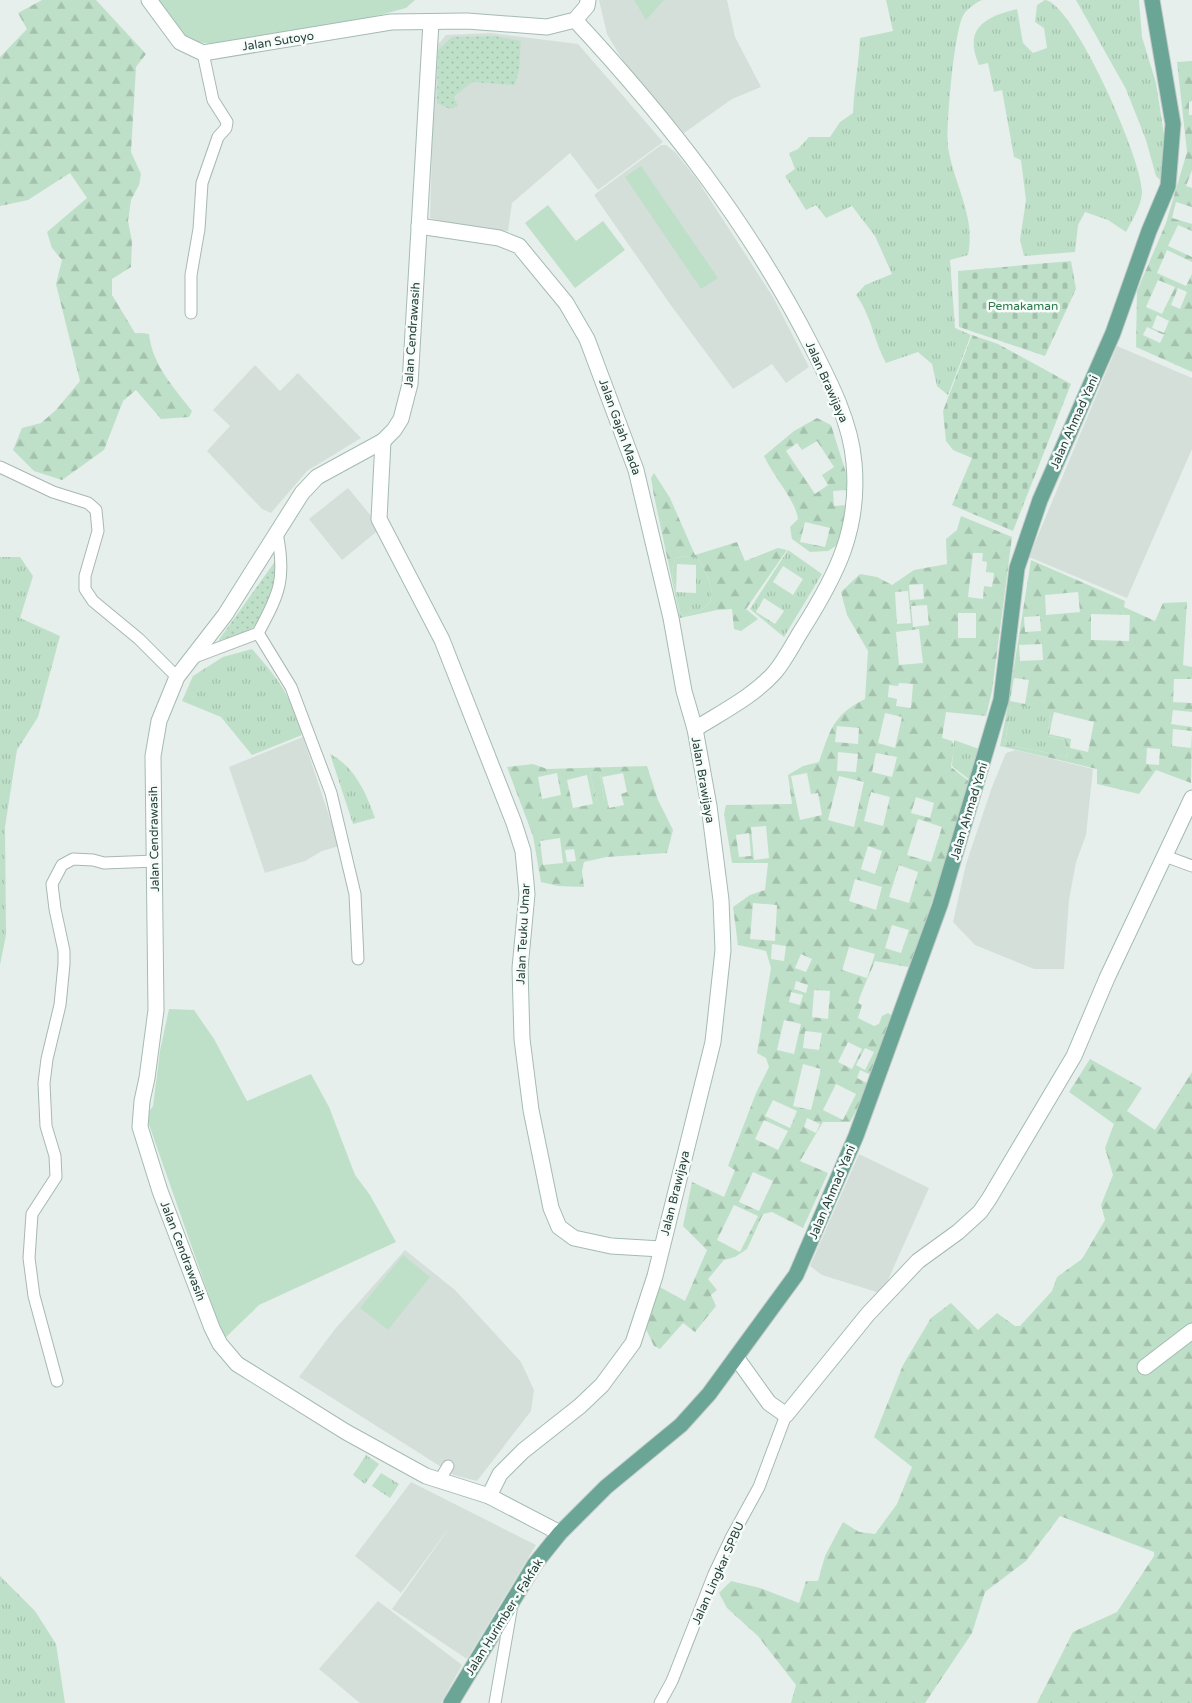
<svg xmlns="http://www.w3.org/2000/svg" width="1192" height="1703" viewBox="0 0 1192 1703" font-family="'Varela Round',sans-serif">
	<style>
		.built { fill: #d4dfda }
		.grass { fill: url(#grass-tufts); fill-rule: evenodd }
		.forest { fill: url(#forest-firs); fill-rule: evenodd }
		.cemetery { fill: url(#cemetery-stones) }
		.park { fill: #bfe0c8 }
		.garden { fill: url(#garden-dots) }
		.lines { fill: none; stroke-linecap: round; stroke-linejoin: round }
		.street-casing { stroke: #a8b8b2; stroke-width: 13 }
		.secondary-casing { stroke: #a4bbb3; stroke-width: 17 }
		.primary-casing { stroke: #c2cac8; stroke-width: 17 }
		.street { stroke: #fff; stroke-width: 11 }
		.secondary { stroke: #fff; stroke-width: 15 }
		.primary { stroke: #6aa596; stroke-width: 15 }
		.labels { text-anchor: middle; stroke-width: 5; stroke-linejoin: round; paint-order: stroke }
		.street-label { font-size: 12px; fill: #24423a; stroke: #f7fbf9 }
		.park-label { font-size: 12px; fill: #2d7a4b; stroke: #f7fbf9 }
	</style>
	<defs>
		<pattern id="grass-tufts" width="24" height="20" patternUnits="userSpaceOnUse" patternTransform="scale(1.25)"><rect width="24" height="20" fill="#bfe0c8"/><path d="M3 7l-1-3M5 7V3M7 7l1-3M15 17l-1-3M17 17v-4M19 17l1-3" fill="none" stroke="#a4c1ad"/></pattern>
		<pattern id="forest-firs" width="22" height="20" patternUnits="userSpaceOnUse" patternTransform="scale(1.25)"><rect width="22" height="20" fill="#bfe0c8"/><path d="M5 1l3.5 6h-7zM16 11l3.5 6h-7z" fill="#a4c1ad"/></pattern>
		<pattern id="cemetery-stones" width="16" height="16" patternUnits="userSpaceOnUse" patternTransform="scale(1.25)"><rect width="16" height="16" fill="#bfe0c8"/><path d="M2 7V4a2 2 0 0 1 4 0v3zM10 15v-3a2 2 0 0 1 4 0v3z" fill="#a4c1ad"/></pattern>
		<pattern id="garden-dots" width="8" height="8" patternUnits="userSpaceOnUse" patternTransform="scale(1.25)"><rect width="8" height="8" fill="#bfe0c8"/><path d="M2 2h.1M6 6h.1" fill="none" stroke="#a4c1ad" stroke-width="1.8" stroke-linecap="round"/></pattern>
	</defs>
	<rect width="100%" height="100%" fill="#e6efeb"/>
	<g class="built">
		<polygon points="599,0 727,0 735,37 761,87 732,99 684,133 625,64 607,34"/>
		<polygon points="491,33 578,44 663,142 598,190 570,153 512,203 508,231 449,223 430,218 435,48 446,35"/>
		<polygon points="661,145 666,145 676,153 698,181 773,297 809,367 786,383 772,364 733,389 670,304 594,195"/>
		<polygon points="1117,346 1192,378 1192,449 1127,598 1029,557"/>
		<polygon points="255,365 280,391 298,373 361,438 307,471 271,513 262,509 207,451 230,426 213,410"/>
		<polygon points="348,488 381,528 342,560 309,519"/>
		<polygon points="303,737 339,846 322,851 305,861 265,873 229,767"/>
		<polygon points="1016,750 1093,769 1086,835 1076,862 1069,900 1064,969 1034,969 975,945 953,922 966,864 992,787 1006,753"/>
		<polygon points="859,1154 929,1188 884,1289 880,1293 822,1275 810,1266"/>
		<polygon points="405,1250 455,1290 521,1362 534,1390 531,1411 477,1481 454,1475 299,1377 335,1329"/>
		<polygon points="411,1482 536,1545 467,1659 392,1609 454,1521 401,1593 355,1556"/>
		<polygon points="378,1601 462,1665 441,1703 360,1703 319,1669"/>
	</g>
	<g class="grass">
		<path d="M886 0H982C977 2 967 9 964 14 954 28 946 128 948 147 954 185 976 216 968 255L950 260 955 328 971 335 948 395 937 386 932 364 918 352 886 363C874 341 871 315 856 295L865 285 892 274 875 236 852 206 826 218 816 205 806 210 785 176 795 169 789 153 798 149 809 137H830L840 122 853 113C854 87 859 63 860 38L893 31Z"/>
		<path d="M1045 0C1073 2 1144 163 1142 193 1141 206 1132 221 1126 232L1108 220 1085 212 1078 225 1075 252 1024 256 1020 240 1026 200 1021 160 1014 157 1002 90 994 92 988 63 979 65C963 28 985 17 1017 9L1023 43 1033 53 1047 48 1044 28 1035 22 1037 5Z"/>
		<polygon points="1076,0 1139,0 1142,37 1156,83 1165,141 1164,175 1160,180 1156,176 1146,140 1126,89"/>
		<path d="M788 550 822 574 784 637 750 609ZM783 566 803 579 793 595 773 582ZM764 598 784 611 775 624 756 612Z"/>
		<path d="M682 556 698 558C705 570 721 598 704 608 697 612 688 614 681 616L672 574 675 559ZM677 564 696 565V593L676 592Z"/>
		<polygon points="0,557 20,557 33,576 20,618 60,636 38,717 17,750 5,827 6,935 0,965"/>
		<path d="M252 649C275 675 295 700 302 735L252 755 221 717 182 701 193 676 223 657Z"/>
		<polygon points="1041,699 1051,714 1047,736 1065,740 1068,757 1005,744 1011,706 1029,706"/>
		<polygon points="954,740 979,749 971,781 952,766"/>
		<path d="M330 754C355 767 366 793 375 818L353 824Z"/>
		<polygon points="596,771 600,773 604,800 602,802 597,802 590,774"/>
		<polygon points="366,1455 379,1464 365,1484 353,1475"/>
		<polygon points="381,1473 399,1484 390,1498 372,1486"/>
		<polygon points="0,1576 35,1611 56,1644 65,1703 0,1703"/>
	</g>
	<g class="forest">
		<path d="M42 0H96L146 54 136 67 131 152 141 174 139 185 131 200 128 221 132 241 131 267 112 279V295L135 333 149 334C152 364 174 388 192 411L189 417 161 419 136 390 123 401 104 450 62 480 34 471 13 450 22 428 41 423 56 410 80 381 56 284 62 260 52 248 47 232 87 198 70 173 28 200 0 206V57L27 29 18 13Z"/>
		<path d="M1192 61V101L1189 102V115H1192V170L1186 186 1192 188V207L1176 202 1172 218 1192 224V231L1178 225 1168 246 1192 257V262L1167 250 1157 273 1186 286 1192 274V372L1136 347 1137 291 1166 223 1187 152 1177 62ZM1158 280 1175 287 1162 314 1146 307ZM1178 288 1187 292 1180 309 1171 305ZM1157 315 1169 321 1164 333 1152 328ZM1147 327 1164 335 1160 343 1143 335Z"/>
		<path d="M817 418 831 425 846 473 849 506 839 544 828 551 810 552 792 539 790 527 798 519C795 499 773 476 764 456L794 431ZM817 441 834 467 822 475 828 485 815 494 786 451 797 443 802 450ZM846 490 847 505 834 506 833 491ZM805 522 830 528 825 547 800 542Z"/>
		<path d="M654 473 670 498 695 555 737 542 745 561 778 548 787 550 746 609 758 619 741 631 734 629 732 609 717 610 680 618 654 496 651 478ZM682 556 698 558C705 570 721 598 704 608 697 612 688 614 681 616L672 574 675 559Z"/>
		<path d="M961 516 1012 537 992 691 986 716 946 712 942 738 952 741 954 747 951 767 971 783 915 953 908 967 875 961C869 976 863 987 858 1003L862 1005 858 1018 874 1026 879 1024 882 1016 888 1013 894 1017 867 1090 850 1122H823L800 1161 828 1173 803 1228 772 1212 763 1214 747 1249 735 1257 724 1260 708 1279 717 1290 711 1295 716 1306 695 1332 683 1323 660 1349 654 1346 646 1329 658 1286 685 1301 707 1250 683 1226 692 1182 724 1197 735 1170 728 1166 756 1093 769 1067 766 1058 757 1053 771 968 766 951 738 945 733 907 750 895 765 890 768 863H732L724 814 726 805 792 804 788 775 803 766 819 762C830 730 833 715 865 699L868 651 847 615 841 592 860 574 877 577 892 585 914 570 947 564 946 539 957 530ZM973 553H983L982 561 987 562 986 572 994 573 992 587 984 586 983 599 968 597ZM923 584 924 599 910 600 909 585ZM908 591 911 623 897 624 895 592ZM927 605 929 625 913 627 911 606ZM958 613H976V638H958ZM919 629 923 663 899 665 896 632ZM899 683 913 684 911 708 896 706 897 699 888 697 889 685 898 686ZM885 713 902 717 895 748 878 743ZM837 726 859 728 858 744 835 742ZM838 752 858 754 856 772 837 771ZM876 753 897 757 892 777 872 772ZM807 773 811 794 818 793 822 815 800 820 791 776ZM839 776 864 782 854 827 828 820ZM871 792 890 797 883 826 864 821ZM916 797 934 803 930 818 911 813ZM918 819 942 827 931 862 907 855ZM766 826 769 858 754 860 751 827ZM749 833 751 856 739 857 736 835ZM868 846 882 851 875 874 861 869ZM899 865 918 872 909 903 889 897ZM855 879 882 887 876 910 849 901ZM753 903 777 905 775 941 750 939ZM892 925 909 930 901 953 885 948ZM772 944 786 946 784 961 771 959ZM849 947 875 954 867 978 842 970ZM801 954 812 959 806 972 795 968ZM796 981 808 985 806 993 794 989ZM814 990 830 991 828 1019 812 1017ZM791 992 803 995 800 1005 789 1002ZM784 1020 801 1024 794 1054 777 1050ZM805 1031 822 1033 819 1050 803 1048ZM848 1042 862 1049 852 1069 838 1062ZM865 1048 874 1052 865 1070 856 1065ZM803 1064 821 1069 811 1110 793 1106ZM860 1070 871 1075 867 1083 857 1078ZM836 1084 856 1094 843 1120 823 1110ZM773 1100 797 1111 790 1128 765 1116ZM807 1118 820 1124 816 1133 804 1127ZM764 1120 788 1131 778 1150 755 1139ZM753 1172 773 1181 759 1211 739 1202ZM734 1205 758 1216 740 1252 717 1240Z"/>
		<path d="M1031 560 1125 601 1124 607 1155 621 1163 603 1187 602 1183 665 1192 667V679H1174L1173 702 1192 703V712L1173 710 1171 724 1192 727V731L1173 729 1172 746 1191 748 1192 733 1191 783 1156 770 1139 794 1097 784V769L1000 746 1007 711ZM1078 592 1080 612 1046 615 1045 595ZM1091 614 1130 615 1129 641 1091 640ZM1040 616 1041 631 1025 632 1024 617ZM1042 644 1043 660 1020 661 1019 645ZM1014 678 1029 680 1025 704 1010 701ZM1041 700 1051 714 1047 736 1065 740 1068 757 1005 744 1011 706H1029ZM1054 712 1094 722 1088 752 1070 748 1071 739 1049 734ZM1147 748 1160 749 1159 765 1146 764Z"/>
		<path d="M533 764 547 769 647 766 658 800 673 830 667 853 606 857 584 862 582 871 584 887 558 886 541 882 533 836 507 767ZM596 771 600 774 604 799 602 802H597L590 774ZM557 773 561 795 542 799 538 777ZM623 773 627 792 621 794 624 805 609 808 602 777ZM587 775 593 804 573 808 567 780ZM560 838 563 863 543 865 540 841ZM574 849 576 861 567 862 565 850Z"/>
		<polygon points="1090,1059 1142,1088 1127,1111 1155,1130 1192,1072 1192,1703 1037,1703 1073,1632 1117,1612 1154,1556 1154,1552 1060,1516 1026,1561 985,1592 972,1633 925,1703 791,1703 796,1685 758,1636 727,1608 719,1593 731,1581 760,1588 799,1603 806,1581 818,1581 825,1556 843,1522 859,1532 875,1534 897,1504 912,1467 874,1437 903,1365 931,1318 951,1303 978,1330 997,1313 1015,1326 1020,1326 1052,1291 1057,1277 1082,1259 1105,1220 1101,1205 1113,1175 1105,1148 1114,1124 1069,1092"/>
	</g>
	<g class="cemetery">
		<polygon points="1071,261 1076,289 1045,356 959,327 958,271"/>
		<polygon points="972,335 998,344 1071,384 1013,531 952,505 972,458 953,450 946,441 943,411"/>
	</g>
	<g class="park">
		<path d="M156 0H415L406 8 369 18 220 44C179 44 178 30 156 0Z"/>
		<polygon points="634,0 664,0 646,20"/>
		<polygon points="641,166 718,278 701,289 625,177"/>
		<polygon points="548,205 576,241 603,221 625,250 575,288 525,223"/>
		<polygon points="169,1009 194,1010 214,1039 247,1101 311,1074 329,1107 355,1175 370,1195 396,1242 259,1305 224,1339 146,1116 153,1106 160,1051"/>
		<polygon points="403,1255 430,1277 388,1330 360,1308"/>
	</g>
	<g class="garden">
		<polygon points="495,36 521,41 519,70 515,85 472,82 454,97 458,106 450,109 437,103 438,50 452,37"/>
		<path d="M276 560C275 575 270 614 258 624 246 633 232 636 218 641Z"/>
	</g>
	<g class="lines">
		<g class="street-casing">
			<g id="street">
				<polyline points="191,313 191,275 199,229 202,183 218,137 226,128 227,122 213,100 203,53"/>
				<polyline points="0,467 53,492 88,503 96,510 98,531 85,576 85,589 93,601 139,639 177,677"/>
				<polyline points="258,633 291,687 331,793 355,894 358,959"/>
				<path d="M192 658 258 633C280 593 286 578 277 533"/>
				<polyline points="1165,856 1192,866"/>
				<polyline points="57,1381 34,1296 29,1258 32,1214 56,1177 55,1156 46,1126 44,1083 47,1059 60,1005 64,964 64,951 55,909 52,884 62,865 73,859 93,860 104,863 155,861"/>
				<polyline points="439,1481 448,1466"/>
				<polyline points="495,1703 512,1605"/>
				<polyline points="660,1703 672,1681 714,1574 731,1538 759,1487 786,1415"/>
			</g>
		</g>
		<g class="secondary-casing">
			<g id="secondary">
				<polyline points="149,0 180,42 203,53 391,22 467,21 547,27 575,20 587,6 588,0"/>
				<path d="M575 20C668 120 750 225 812 347 830 382 851 423 854 463 860 529 837 574 803 628 794 642 786 659 775 672 754 696 722 712 695 729"/>
				<polyline points="431,22 410,384 401,419 394,430 383,441 317,477 302,493 225,615 177,677 159,721 153,756 156,1010 147,1078 142,1101 140,1127 160,1191 212,1328 220,1344 237,1364 346,1432 426,1476 489,1496 560,1533"/>
				<polyline points="419,226 499,238 519,246 566,303 587,339 636,470 671,618 684,691 695,729 709,806 721,900 723,950 713,1042 655,1276 633,1343 602,1385 580,1406 523,1451 500,1474 489,1496"/>
				<polyline points="383,441 379,519 442,640 514,823 523,851 527,894 520,968 522,1039 531,1110 551,1208 559,1227 574,1238 611,1246 661,1249"/>
				<polyline points="736,1357 769,1403 786,1415 868,1314 918,1261 958,1232 980,1212 989,1199 1074,1056 1107,978 1192,798"/>
				<polyline points="1145,1367 1192,1331"/>
			</g>
		</g>
		<g class="primary-casing">
			<polyline id="primary" points="451,1703 535,1564 560,1533 606,1487 681,1425 709,1394 796,1275 856,1136 940,905 1001,700 1017,568 1040,500 1113,333 1149,231 1168,186 1173,124 1152,0"/>
		</g>
		<use href="#street" class="street"/>
		<use href="#secondary" class="secondary"/>
		<use href="#primary" class="primary"/>
	</g>
	<g class="labels">
		<g class="street-label">
			<text transform="translate(278 41) rotate(-9)" y="4">Jalan Sutoyo</text>
			<text transform="translate(412 335) rotate(-86)" y="4">Jalan Cendrawasih</text>
			<text transform="translate(827 382) rotate(66)" y="4">Jalan Brawijaya</text>
			<text transform="translate(1074 422) rotate(-66)" y="4">Jalan Ahmad Yani</text>
			<text transform="translate(620 427) rotate(70)" y="4">Jalan Gajah Mada</text>
			<text transform="translate(703 780) rotate(80)" y="4">Jalan Brawijaya</text>
			<text transform="translate(969 811) rotate(-73)" y="4">Jalan Ahmad Yani</text>
			<text transform="translate(154 839) rotate(-91)" y="4">Jalan Cendrawasih</text>
			<text transform="translate(523 934) rotate(-87)" y="4">Jalan Teuku Umar</text>
			<text transform="translate(832 1192) rotate(-67)" y="4">Jalan Ahmad Yani</text>
			<text transform="translate(675 1193) rotate(-76)" y="4">Jalan Brawijaya</text>
			<text transform="translate(183 1251) rotate(69)" y="4">Jalan Cendrawasih</text>
			<text transform="translate(718 1573) rotate(-66)" y="4">Jalan Lingkar SPBU</text>
			<text transform="translate(504 1617) rotate(-58)" y="4">Jalan Hurimber - Fakfak</text>
		</g>
		<g class="park-label">
			<text x="1023" y="310">Pemakaman</text>
		</g>
	</g>
</svg>
